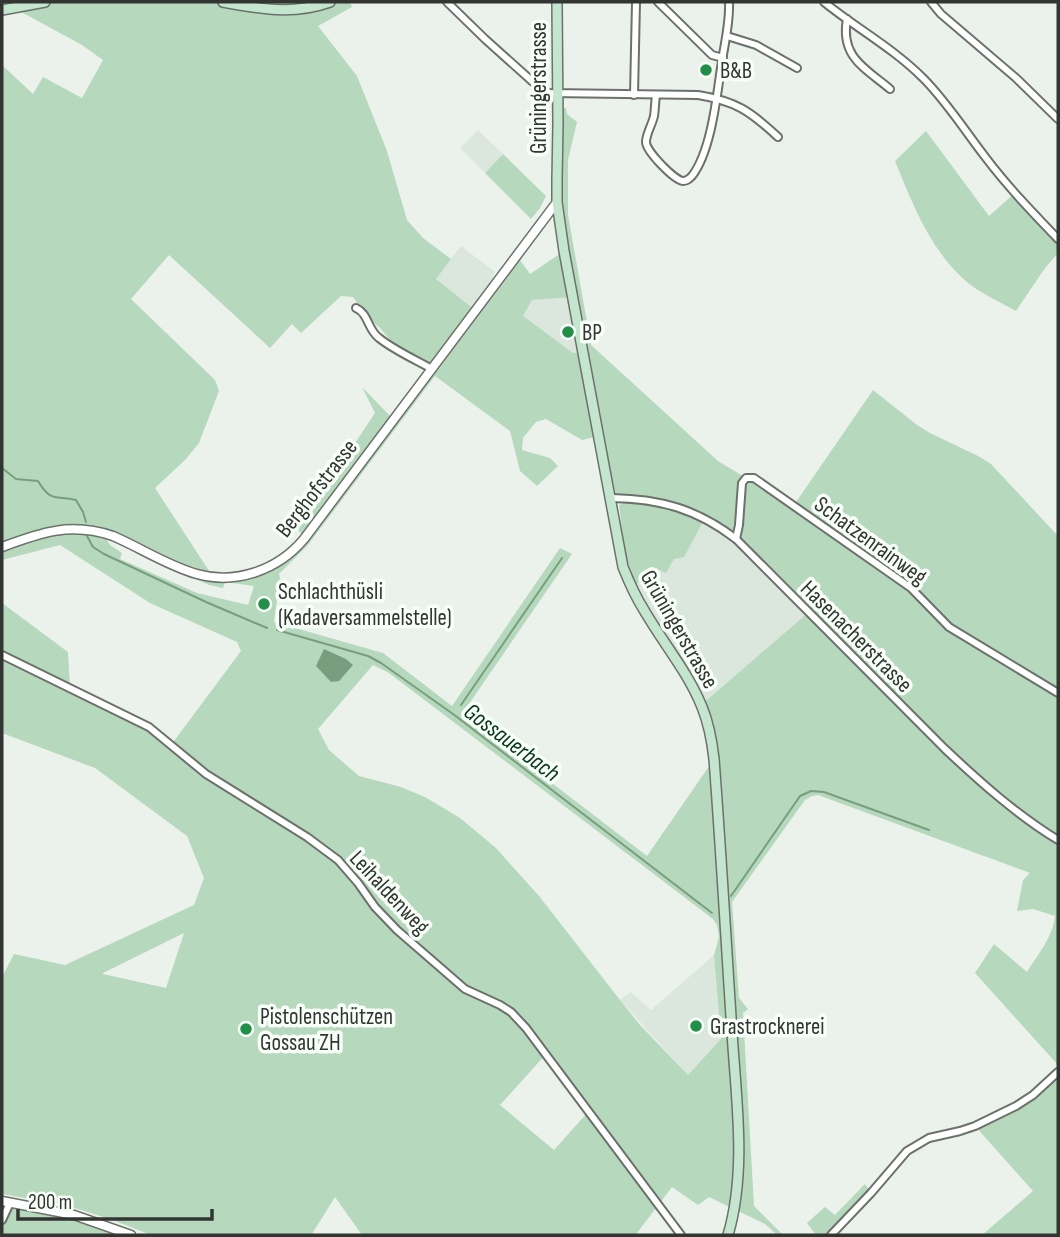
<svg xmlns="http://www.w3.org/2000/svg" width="1060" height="1237" viewBox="0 0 1060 1237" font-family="'Sofia Sans Condensed',sans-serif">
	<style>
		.built { fill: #dbe7dd }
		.green { fill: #b6d8bc; fill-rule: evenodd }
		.water { fill: #789e7f }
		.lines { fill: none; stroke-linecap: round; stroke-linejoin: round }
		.stream { stroke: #789e7f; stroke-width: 2 }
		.minor-casing { stroke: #6c716c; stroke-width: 10 }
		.tertiary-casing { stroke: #6c716c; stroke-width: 11 }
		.secondary-casing { stroke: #6c716c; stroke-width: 12 }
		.minor { stroke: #fff; stroke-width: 6 }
		.tertiary { stroke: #fff; stroke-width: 8 }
		.secondary { stroke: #c4e5ce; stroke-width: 9 }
		.poi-dot { fill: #218f47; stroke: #f8fff9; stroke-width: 2.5 }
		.labels { text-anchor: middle; stroke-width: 7; stroke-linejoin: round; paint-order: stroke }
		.poi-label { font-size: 23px; fill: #323532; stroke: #f8fff9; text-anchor: start }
		.street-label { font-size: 23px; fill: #323532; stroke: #f8fff9 }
		.water-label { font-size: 24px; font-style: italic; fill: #093819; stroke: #f8fff9 }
	</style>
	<rect width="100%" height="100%" fill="#ebf2ec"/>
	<g class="built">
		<polygon points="478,130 503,154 485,173 460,148"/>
		<polygon points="461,246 495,272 493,275 493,278 496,282 475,311 435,279"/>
		<polygon points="572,296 583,352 573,353 522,316 532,300"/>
		<polygon points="705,518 724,529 810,612 701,705 632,589 653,567 674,559"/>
		<polygon points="714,955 721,1040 688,1075 620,1000 631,992 651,1010"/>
	</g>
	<g class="green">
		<path d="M2 2H259L276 3 350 2 352 7 318 26 357 76 387 151 407 220 423 238 451 259 436 279 475 310 517 256 530 274 564 251 557 202 558 108H566L567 114 577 122 568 160V215L591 345 718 461 746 478H754L794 505 873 390 917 425 930 433 980 457 991 464 1058 536V1065L975 973 994 944 1027 972C1038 955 1053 936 1055 916L1033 909 1017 911 1023 880 1030 873 818 795 812 796 805 800 732 902 739 998 748 1009 743 1013 754 1206 783 1235H777L765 1224 709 1197 698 1205 672 1187 637 1233 639 1235H362L335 1197 312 1234 313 1235H151L110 1219 65 1205 2 1194V977L14 954 65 965 194 905 204 878 187 836 95 768 2 733V603L68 652 70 689 138 721 171 745 241 651 237 642 150 603 60 545 2 560V65L33 94 43 77 82 98 103 60 82 45 14 8 2 16ZM169 255 270 348 292 324 301 333 341 296 353 297 367 317 380 328 398 349 431 369 394 420 362 387 375 413 298 529 304 539 257 572 213 577 155 488 185 460 199 443 219 391 215 380 131 299ZM572 297 582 352 573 353 523 316 532 300ZM435 376 510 431 520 471 537 486 558 466 550 458 522 450 523 438 536 422 546 419 582 440 599 436 612 498 631 500 619 505 625 554 636 585 653 567 666 573 674 559 684 557 705 518 751 552 809 612 701 705 714 759 647 856 462 714 572 554 560 548 452 706 383 653 274 622 280 578 279 574 308 545ZM106 539 209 585 223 588 225 582 254 586 248 605 197 593 120 559 122 553 110 545ZM373 665 389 673 713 919 717 925 719 937 714 955 721 1039 688 1075 640 1025 620 1000 539 896 496 848 460 818 425 797 401 787 359 776 329 750 318 729ZM184 933 166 988 103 974V973ZM546 1054 588 1112 554 1150 500 1105Z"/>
		<path d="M926 131 989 216 1015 193 1058 239V253L1045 268 1016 311C1000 302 982 294 968 283 931 252 913 205 895 161Z"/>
		<polygon points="503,154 546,196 540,208 531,219 485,173"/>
		<polygon points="1058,1072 1058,1235 982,1235 1033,1191 975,1126 1016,1106"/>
		<polygon points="865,1184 871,1193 831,1235 816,1235 807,1223 825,1207 835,1215"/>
		<polygon points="2,1201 52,1210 130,1235 2,1235"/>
	</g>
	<polygon class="water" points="324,649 346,659 353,665 339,681 331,682 316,666"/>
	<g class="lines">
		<g class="stream">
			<path d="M2 468 16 479 38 481C51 503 56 495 76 500L83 512 86 522"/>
			<polyline points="87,536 93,547 104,554 206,602 267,628"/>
			<polyline points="277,630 368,656 381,663 453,714 712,913"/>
			<polyline points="461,705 562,558"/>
			<polyline points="731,896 800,796 811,791 824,792 929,830"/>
		</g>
		<g class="minor-casing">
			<g id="minor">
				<path d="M447 2 485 39 543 91 550 93 698 95C736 101 750 111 778 137"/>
				<polyline points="658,2 712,55 723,58"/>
				<path d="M824 2C856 28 893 48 923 78 947 102 965 131 986 158 1008 187 1033 213 1058 239"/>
				<polyline points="931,2 941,14 1016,78 1058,119"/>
				<path d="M847 19C840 57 865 68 890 89"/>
				<polyline points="727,36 756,45 797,68"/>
				<polyline points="634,95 636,2"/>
				<path d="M656 95C655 102 655 110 654 116 652 125 646 134 646 142 646 151 674 180 683 181 687 181 689 179 692 176 712 150 717 93 722 61 725 41 730 22 729 2"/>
				<path d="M356 308C369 314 367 329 379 338 394 350 414 359 432 369"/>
				<path d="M612 498C661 499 697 509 736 539L945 749C980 782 1017 815 1058 840"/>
				<polyline points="736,539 739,525 742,483 746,478 754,478 911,588 949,627 1058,693"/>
				<polyline points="2,655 149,727 206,774 307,837 338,860 358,883 375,907 397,930 465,989 500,1005 511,1012 526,1028 681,1235"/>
				<polyline points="2,1220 10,1203"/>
				<polyline points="831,1235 871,1193 907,1151 929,1138 960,1131 975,1126 1016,1106 1033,1095 1058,1072"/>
			</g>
		</g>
		<g class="tertiary-casing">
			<g id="tertiary">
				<path d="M2 547C42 532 71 522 113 536 141 548 168 566 197 574 236 585 278 570 304 539L557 202"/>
				<polyline points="2,1201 74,1215 131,1235"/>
			</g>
		</g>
		<g class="secondary-casing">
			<g id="secondary">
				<path d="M223 2C260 9 294 15 330 2"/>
				<path d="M557 2 558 124 557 180V202L564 251 623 567C629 582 635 596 644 610 663 643 688 672 702 707 709 724 712 741 714 759 721 850 726 941 732 1032 736 1099 747 1170 728 1235"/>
				<polyline points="2,10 45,2"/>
			</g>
		</g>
		<use href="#minor" class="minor"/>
		<use href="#tertiary" class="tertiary"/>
		<use href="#secondary" class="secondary"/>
	</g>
	<g class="poi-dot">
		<circle cx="706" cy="70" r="7"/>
		<circle cx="568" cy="332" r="7"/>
		<circle cx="264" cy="604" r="7"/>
		<circle cx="696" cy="1026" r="7"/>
		<circle cx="246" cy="1029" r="7"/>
	</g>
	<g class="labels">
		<g class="poi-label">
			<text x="720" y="78">B&amp;B</text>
			<text x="582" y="340">BP</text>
			<text x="278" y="599">Schlachthüsli<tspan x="278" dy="26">(Kadaversammelstelle)</tspan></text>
			<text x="260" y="1024">Pistolenschützen<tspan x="260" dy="26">Gossau ZH</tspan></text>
			<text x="710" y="1034">Grastrocknerei</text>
		</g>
		<g class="street-label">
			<text transform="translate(538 88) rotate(-90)" y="8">Grüningerstrasse</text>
			<text transform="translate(316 488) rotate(-52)" y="8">Berghofstrasse</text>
			<text transform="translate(871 540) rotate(36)" y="8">Schatzenrainweg</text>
			<text transform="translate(680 629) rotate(60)" y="8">Grüningerstrasse</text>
			<text transform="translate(857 636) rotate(45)" y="8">Hasenacherstrasse</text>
			<text transform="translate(390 892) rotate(47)" y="8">Leihaldenweg</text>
		</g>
		<g class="water-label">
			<text transform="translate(512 742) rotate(37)" y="8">Gossauerbach</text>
		</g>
	</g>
	<rect width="1060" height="1237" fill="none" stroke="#323532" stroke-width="7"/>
	<path d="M18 1209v10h194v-10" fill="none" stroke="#323532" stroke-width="3.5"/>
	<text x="28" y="1209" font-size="21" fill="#323532" stroke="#f8fff9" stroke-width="5" paint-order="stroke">200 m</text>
</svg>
